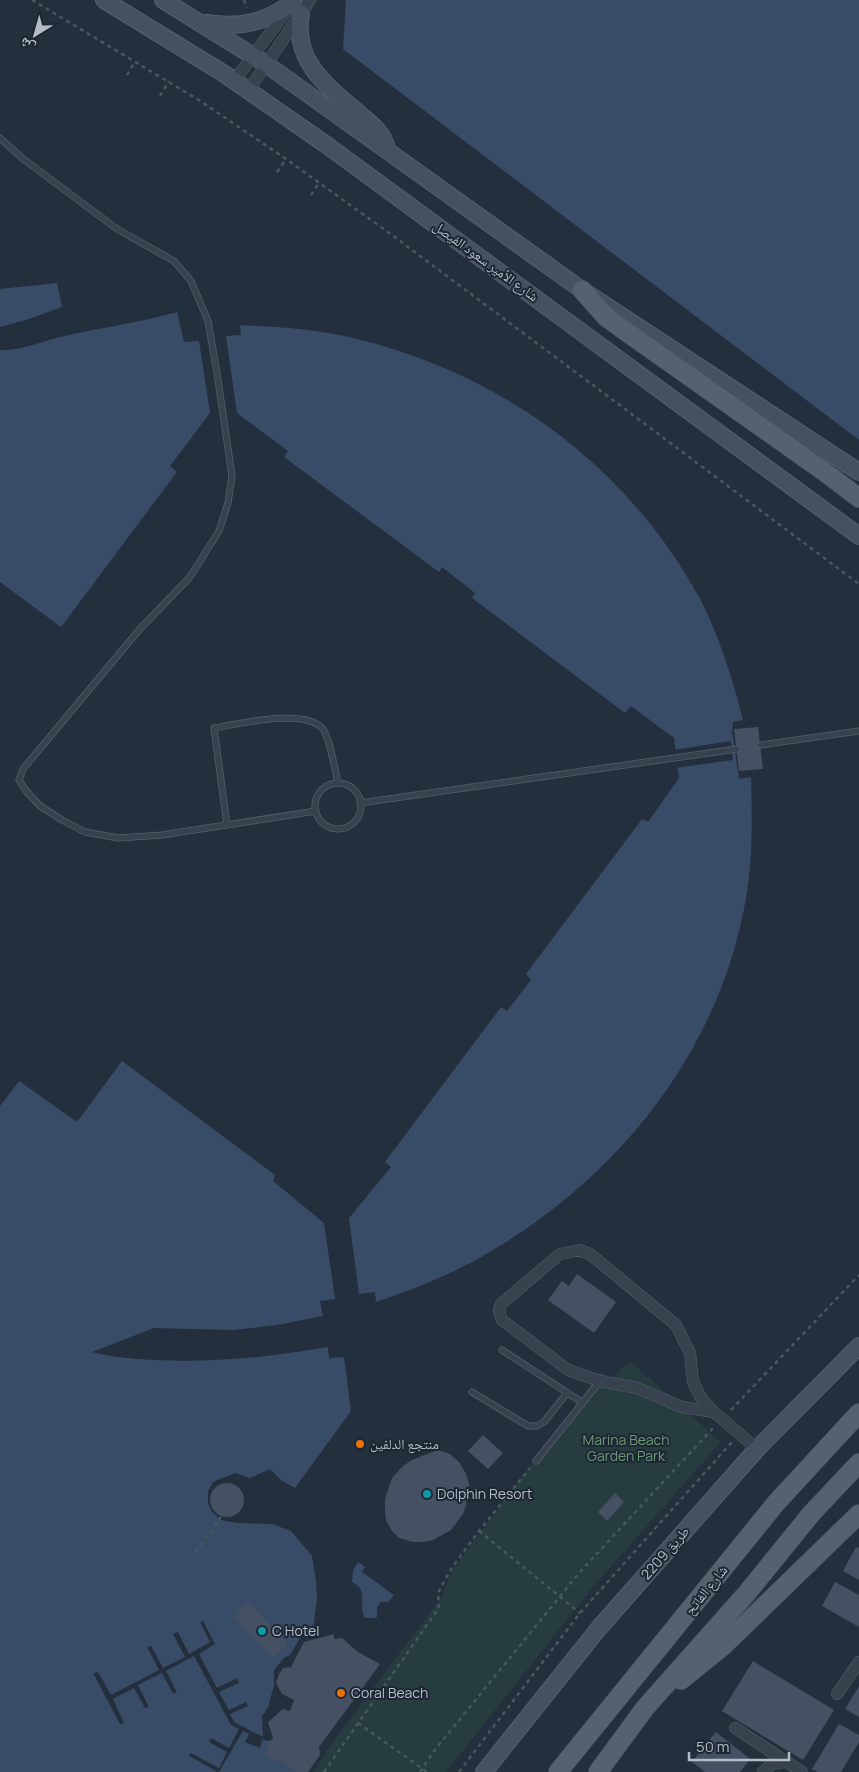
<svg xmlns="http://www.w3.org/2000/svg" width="859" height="1772" viewBox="0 0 859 1772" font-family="Manrope,'Noto Naskh Arabic',sans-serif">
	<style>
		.green { fill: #263c3f }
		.water { fill: #394c67 }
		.pier { fill: #242f3e }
		.building { fill: #455162 }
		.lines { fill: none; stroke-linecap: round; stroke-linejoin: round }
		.lane-casing { stroke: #565f6c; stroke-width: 7 }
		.street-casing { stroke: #565f6c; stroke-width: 12 }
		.secondary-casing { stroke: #565f6c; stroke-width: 18 }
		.primary-casing { stroke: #414a57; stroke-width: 20 }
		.path { stroke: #44595c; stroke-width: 2.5; stroke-dasharray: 4 4; stroke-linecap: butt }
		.lane { stroke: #38414e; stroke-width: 5.5 }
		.street { stroke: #38414e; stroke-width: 11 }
		.secondary { stroke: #465061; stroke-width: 16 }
		.primary { stroke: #56606e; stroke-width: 19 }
		.food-dot { fill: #e8710a; stroke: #1d2633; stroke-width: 2 }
		.culture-dot { fill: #0f9aa8; stroke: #1d2633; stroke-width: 2 }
		.labels { text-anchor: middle; stroke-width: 4; stroke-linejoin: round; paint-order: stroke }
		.street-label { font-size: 14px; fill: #b4bcc9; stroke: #1d2633 }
		.park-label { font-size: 14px; fill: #6b9a76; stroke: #1d2633 }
		.poi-label { font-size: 14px; fill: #b4bcc9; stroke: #1d2633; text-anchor: start }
	</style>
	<rect width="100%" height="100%" fill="#242f3e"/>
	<polygon class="green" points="630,1361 721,1442 592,1588 446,1772 314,1772 329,1747 441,1598 452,1571 600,1372 611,1379"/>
	<g class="water">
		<polygon points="346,0 859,0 859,440 343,49"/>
		<polygon points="57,283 62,307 29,319 0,327 0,289"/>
		<path d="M177 312 184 342 199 341 210 413 170 466 177 472 61 627 0 582V350C21 351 40 342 60 337 99 328 139 323 177 312Z"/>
		<path d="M240 325C278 327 316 329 353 338 501 373 627 465 700 599 720 637 732 678 743 720L733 722 732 731 739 779 751 777C752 817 753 858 746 898 719 1057 610 1188 470 1263 440 1279 408 1291 376 1302L375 1292 359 1294 349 1218 391 1167 385 1162 501 1007 507 1011 531 980 526 974 642 819 648 822 679 778 674 738 631 706 625 713 472 598 475 593 442 567 439 572 284 457 288 451 237 413 226 336 241 335Z"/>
		<path d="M122 1061 275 1175 273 1181 324 1223 335 1299 320 1301 323 1316 277 1325 233 1330 154 1328 92 1352C112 1357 133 1359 153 1360 212 1363 270 1357 328 1347L329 1358 344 1357 351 1411 295 1488 281 1480 270 1469 250 1478 235 1473 213 1482 208 1491V1503L212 1512 221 1520 236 1523 272 1524 291 1531 312 1556 316 1582 317 1597 314 1623 309 1632 300 1638 290 1655 284 1658 274 1670V1686L268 1707 262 1716 263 1740 270 1741 279 1760 297 1772H0V1106L19 1081 77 1122Z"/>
		<path d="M358 1562 365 1567 362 1572 394 1595 388 1602H381L377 1607V1617L375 1618H365L364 1616C359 1603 368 1589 352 1582L353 1571Z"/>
	</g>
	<g class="pier">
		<polygon points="731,741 733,760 675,768 673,750"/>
		<polygon points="203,1621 215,1644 199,1654 217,1688 237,1678 239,1683 219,1692 229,1710 246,1702 248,1706 230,1714 234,1722 263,1737 260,1748 245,1742 249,1734 243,1731 219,1772 216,1772 216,1771 189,1756 191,1753 219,1768 227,1752 209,1742 211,1738 229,1748 239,1729 231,1725 194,1656 166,1671 177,1692 173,1694 162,1673 138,1685 149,1707 145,1708 134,1688 113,1699 124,1723 120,1724 93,1673 98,1672 111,1695 159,1670 147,1647 151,1646 163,1668 185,1657 173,1634 178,1632 189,1654 210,1642 200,1622"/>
	</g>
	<g class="building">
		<polygon points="758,727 763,769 739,771 734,729"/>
		<polygon points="577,1274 616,1302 594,1333 548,1300 562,1281 569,1286"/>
		<polygon points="483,1435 503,1453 488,1469 468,1451"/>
		<polygon points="438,1450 450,1454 459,1462 466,1474 469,1484 466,1505 463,1514 451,1530 433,1540 424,1542 413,1542 399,1538 392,1531 386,1520 385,1511 385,1499 392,1478 403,1466 412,1460"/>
		<circle cx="227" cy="1500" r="17"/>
		<polygon points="615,1493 624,1502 607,1521 598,1512"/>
		<polygon points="856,1547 859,1548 859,1580 843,1571"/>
		<polygon points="835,1582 859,1595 859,1627 822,1606"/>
		<polygon points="244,1605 252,1605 288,1644 272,1658 236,1619 237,1611"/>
		<polygon points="334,1634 334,1639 342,1638 358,1652 380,1664 319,1747 320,1755 308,1772 297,1772 279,1760 278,1762 264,1755 270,1741 273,1738 268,1722 283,1709 290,1711 294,1700 282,1694 276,1683 279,1674 283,1668 291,1667 304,1642"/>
		<polygon points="753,1661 834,1710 803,1760 722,1711"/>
		<polygon points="859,1686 859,1717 845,1709"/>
		<polygon points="839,1724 859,1735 859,1742 841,1772 818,1772 812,1769"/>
		<polygon points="716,1732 750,1759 740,1772 705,1772 692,1762"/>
	</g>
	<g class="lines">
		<g class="lane-casing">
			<g id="lane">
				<polyline points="0,138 22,158 117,229 174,261 191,281 208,321 217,373 232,476 228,503 219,531 190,577 139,630 23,769 19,780 27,792 40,806 62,820 85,832 118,838 162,835 316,811"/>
				<polyline points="760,745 859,731"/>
				<circle cx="338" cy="806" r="23"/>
				<polyline points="360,803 737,749"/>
				<path d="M227 825 214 728C239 724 304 708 322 728 330 737 335 771 338 783"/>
				<polyline points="502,1350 583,1403"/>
				<polyline points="472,1392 528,1426 537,1426 544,1422 567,1393"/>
				<polyline points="536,1461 600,1381"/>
			</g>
		</g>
		<g class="street-casing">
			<g id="street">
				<polyline points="234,81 288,9"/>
				<polyline points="248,91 310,0"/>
				<polyline points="714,1412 682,1407 637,1388 600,1381 568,1370 502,1320 499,1310 501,1304 560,1254 579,1250 590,1254 676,1325 690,1353 693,1382 701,1398 714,1412 757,1449"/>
				<polyline points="837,1694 859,1662"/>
				<polyline points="735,1728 802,1772"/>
				<polyline points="763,1772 772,1764 784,1762"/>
			</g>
		</g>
		<g class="secondary-casing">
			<g id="secondary">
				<polyline points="104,0 223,73 328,146 859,536"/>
				<polyline points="163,0 266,64 582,290 859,472"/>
				<path d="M301 13C292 62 328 87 362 116 373 125 384 134 387 149"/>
				<path d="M206 23C241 28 265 23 293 2"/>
				<polyline points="484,1772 599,1628 757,1449 859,1346"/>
			</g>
		</g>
		<g class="primary-casing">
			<g id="primary">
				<polyline points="582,290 606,317 621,328 822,470 859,498"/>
				<polyline points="681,1680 723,1646 859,1514"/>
				<polyline points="558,1772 776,1503 859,1413"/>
				<polyline points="598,1772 645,1708 747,1593 811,1514 859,1463"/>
			</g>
		</g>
		<g class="path">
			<polyline points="32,0 202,102 286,159 392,235 859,584"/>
			<polyline points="244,0 247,8"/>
			<polyline points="127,75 135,61"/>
			<polyline points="160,96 169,81"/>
			<polyline points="277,172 286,159"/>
			<polyline points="311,195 319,183"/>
			<polyline points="731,1410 859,1275"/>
			<polyline points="479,1531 580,1613"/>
			<polyline points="196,1552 221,1517"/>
			<polyline points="358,1723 427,1772"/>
			<polyline points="324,1772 438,1609 439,1605 438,1593 451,1569 479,1531 530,1468"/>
			<polyline points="420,1772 434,1751 579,1573 715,1426"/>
			<polyline points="459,1772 580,1613 732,1442"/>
		</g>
		<use href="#lane" class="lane"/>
		<use href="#street" class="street"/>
		<use href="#secondary" class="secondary"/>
		<use href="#primary" class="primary"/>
	</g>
	<g class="food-dot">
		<circle cx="360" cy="1444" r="5"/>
		<circle cx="341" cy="1693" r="5"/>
	</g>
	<g class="culture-dot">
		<circle cx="427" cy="1494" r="5"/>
		<circle cx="262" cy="1631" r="5"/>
	</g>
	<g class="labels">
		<g class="street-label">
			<text transform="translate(486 261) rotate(36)" y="5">شارع الأمير سعود الفيصل</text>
			<text transform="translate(665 1553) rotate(-49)" y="5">طريق 2209</text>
			<text transform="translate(706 1590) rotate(-51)" y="5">شارع الفاتح</text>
		</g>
		<g class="park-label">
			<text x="626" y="1445">Marina Beach<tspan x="626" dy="16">Garden Park</tspan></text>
		</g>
		<g class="poi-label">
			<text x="370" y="1449">منتجع الدلفين</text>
			<text x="437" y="1499">Dolphin Resort</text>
			<text x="272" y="1636">C Hotel</text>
			<text x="351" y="1698">Coral Beach</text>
		</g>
	</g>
	<g transform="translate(35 35) rotate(217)" stroke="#1d2633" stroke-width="4" paint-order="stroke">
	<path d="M0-4L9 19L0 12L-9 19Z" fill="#b4bcc9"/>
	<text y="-8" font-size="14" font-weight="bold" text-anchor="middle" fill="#b4bcc9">ش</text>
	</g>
	<path d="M689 1752v8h100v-8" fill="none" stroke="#b4bcc9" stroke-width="2.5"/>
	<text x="696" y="1752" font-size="15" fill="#b4bcc9" stroke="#1d2633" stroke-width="4" paint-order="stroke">50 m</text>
</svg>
